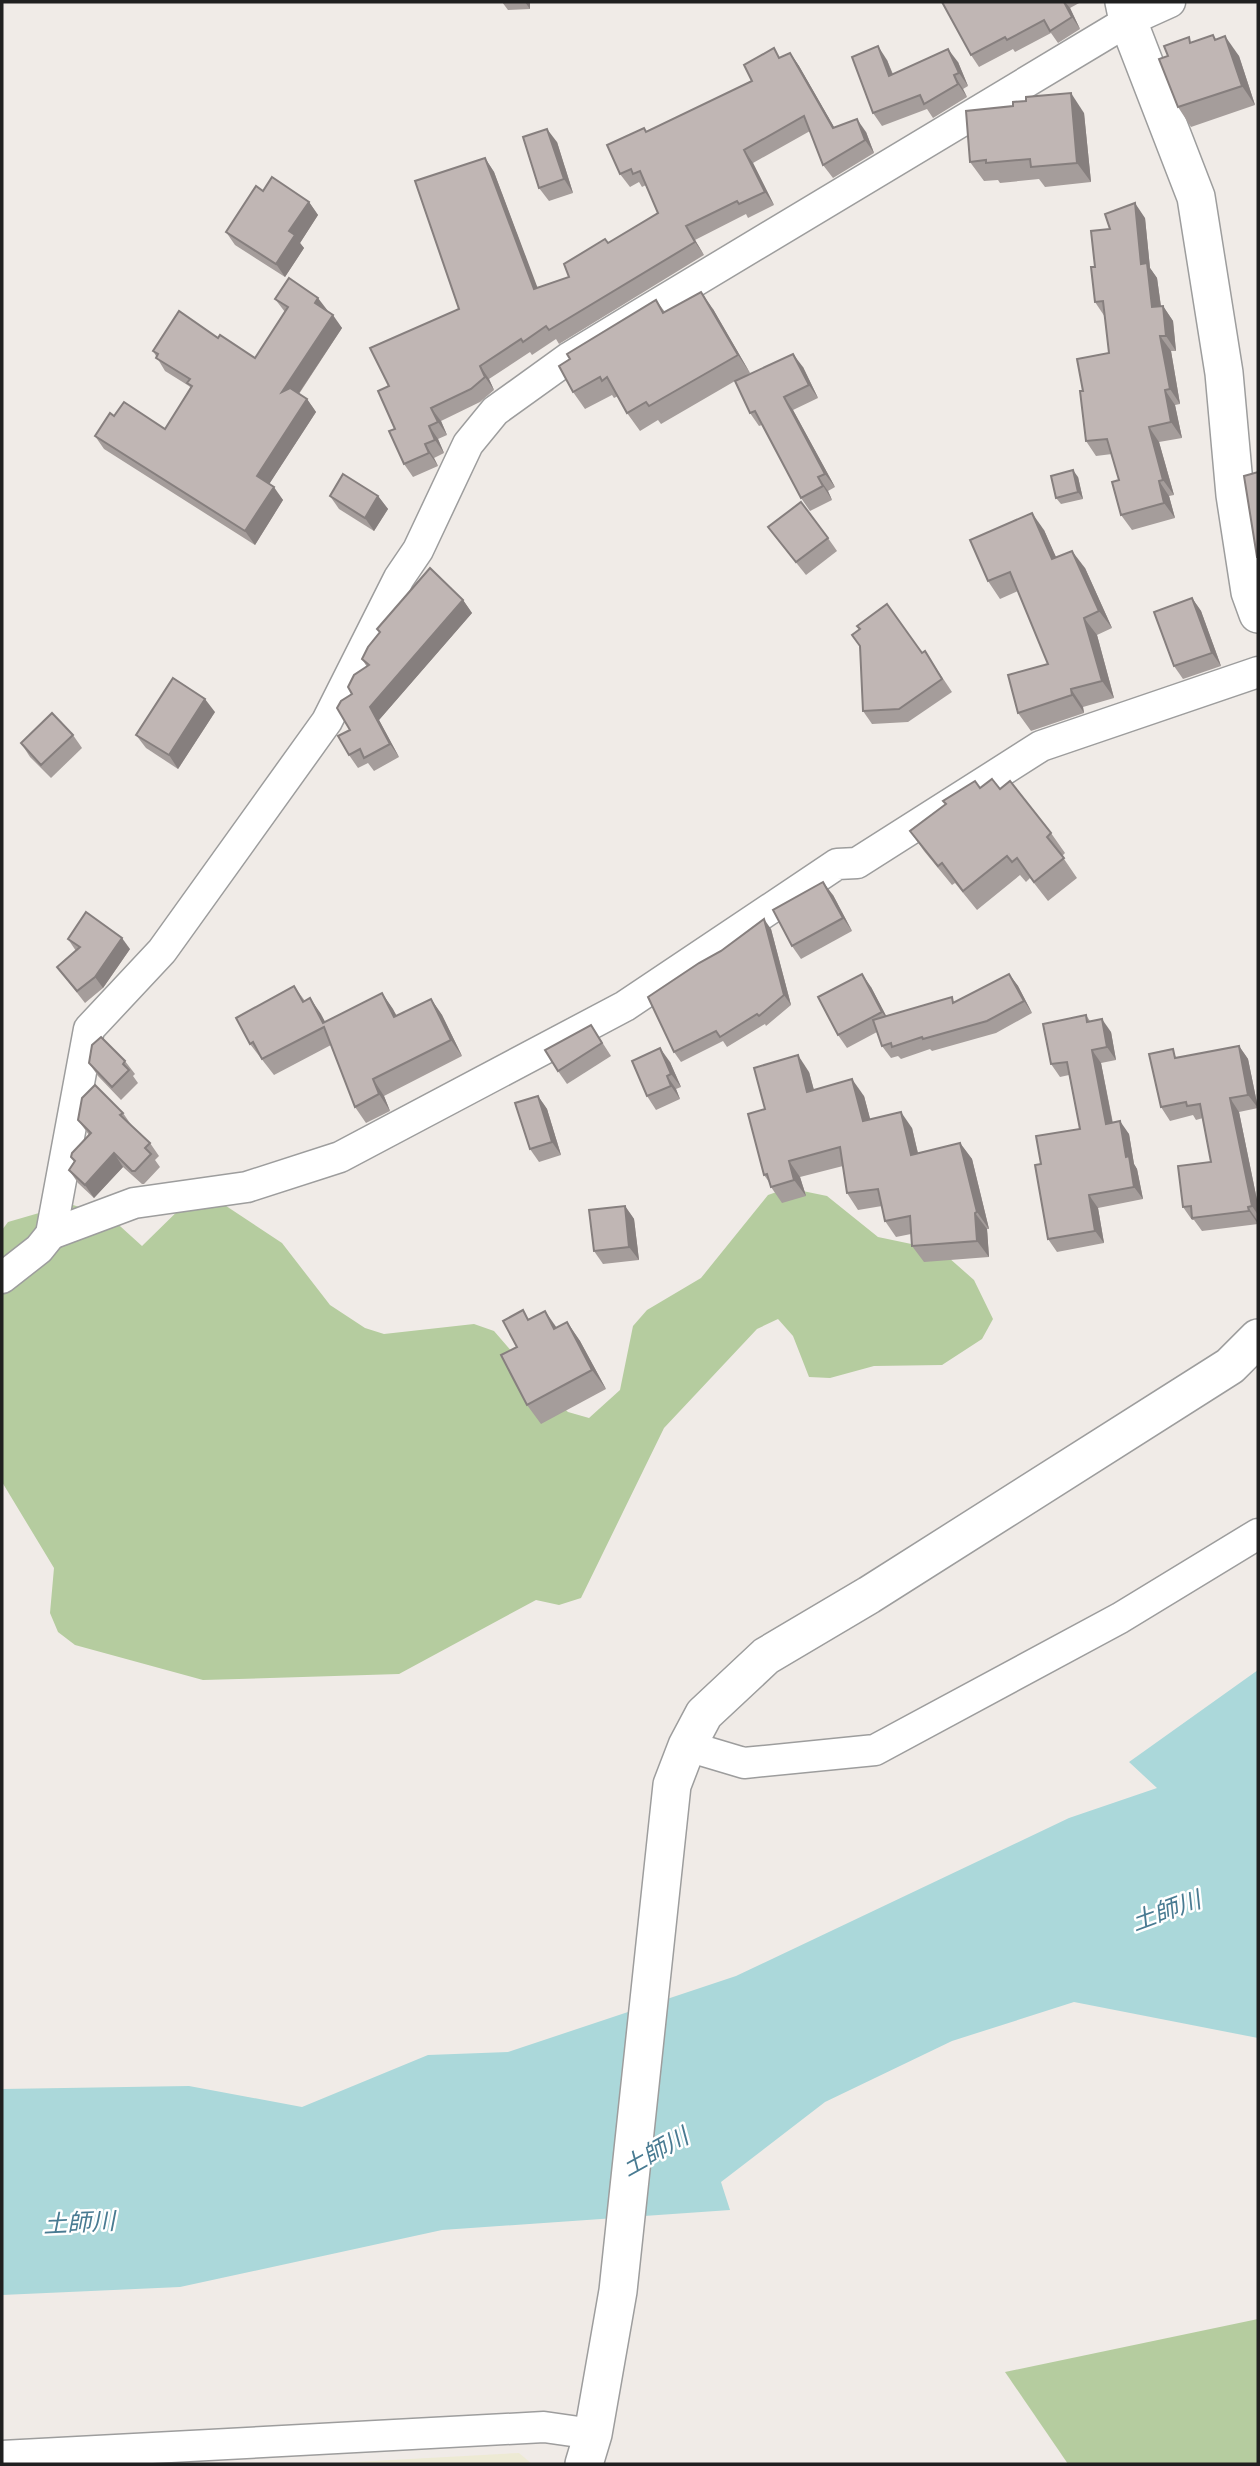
<svg xmlns="http://www.w3.org/2000/svg" width="1260" height="2466" viewBox="0 0 1260 2466" font-family="'DejaVu Sans','Noto Sans JP',sans-serif">
	<style>
		.farmland { fill: #edead4 }
		.forest { fill: #b5cc9f }
		.water { fill: #abd8da }
		.lines { fill: none; stroke-linecap: round; stroke-linejoin: round }
		.minor-casing { stroke: #9d9d9d; stroke-width: 33 }
		.tertiary-casing { stroke: #9d9d9d; stroke-width: 40 }
		.minor { stroke: #fff; stroke-width: 30 }
		.tertiary { stroke: #fff; stroke-width: 37 }
		.wall { fill: #a59d9b }
		.shaded-wall { fill: #867f7e }
		.building { fill: #c0b6b4; stroke: #867f7e; stroke-width: 2 }
		.labels { text-anchor: middle; stroke-width: 5; stroke-linejoin: round; paint-order: stroke }
		.water-label { font-size: 24px; font-style: italic; fill: #497b92; stroke: #fff }
	</style>
	<rect width="100%" height="100%" fill="#f0ebe7"/>
	<polygon class="farmland" points="519,2453 532,2464 319,2464"/>
	<g class="forest">
		<polygon points="788,1188 827,1196 878,1237 940,1250 974,1280 993,1319 982,1339 942,1365 874,1366 830,1378 809,1377 793,1336 778,1319 757,1329 664,1428 581,1598 559,1605 536,1600 399,1674 203,1680 75,1645 58,1632 50,1613 54,1568 2,1482 2,1230 8,1222 70,1204 110,1217 142,1246 190,1199 211,1196 282,1243 330,1305 365,1328 384,1334 474,1324 494,1331 550,1396 568,1412 589,1418 620,1390 633,1326 647,1310 701,1278 768,1195"/>
		<polygon points="1258,2319 1258,2464 1068,2464 1005,2372"/>
	</g>
	<polygon class="water" points="1258,1670 1258,2038 1074,2002 952,2041 825,2102 721,2182 730,2210 442,2230 180,2287 2,2295 2,2089 189,2086 302,2107 428,2055 508,2052 736,1976 1069,1818 1157,1788 1129,1762"/>
	<g class="lines">
		<g class="minor-casing">
			<g id="minor">
				<polyline points="51,1234 134,1203 247,1187 340,1157 625,1006 837,864 857,863 1041,746 1258,672"/>
				<polyline points="2,1278 39,1249 51,1234 89,1029 162,951 327,721 399,578 418,550 468,444 495,411 570,357 639,315 1128,21 1170,2"/>
				<polyline points="687,1746 744,1763 875,1750 1120,1618 1258,1534"/>
				<polyline points="2,2456 544,2427 593,2434"/>
			</g>
		</g>
		<g class="tertiary-casing">
			<g id="tertiary">
				<polyline points="1124,2 1128,21 1196,197 1224,373 1235,495 1250,592 1258,614"/>
				<polyline points="584,2464 593,2434 618,2291 672,1785 687,1746 704,1714 766,1656 869,1595 1230,1366 1258,1338"/>
			</g>
		</g>
		<use href="#minor" class="minor"/>
		<use href="#tertiary" class="tertiary"/>
	</g>
	<g class="wall">
		<polygon points="502,2 544,2 530,3 530,9 508,10"/>
		<polygon points="942,2 1081,2 1070,8 1080,29 1058,43 1051,33 1015,52 1013,49 979,67 971,55"/>
		<polygon points="1213,35 1216,39 1239,56 1255,105 1191,127 1178,107 1168,56 1192,42"/>
		<polygon points="790,53 799,66 834,127 866,132 874,153 833,178 823,165 810,131 753,163 774,205 748,218 746,214 695,240 704,255 559,344 556,339 532,355 530,352 489,379 494,390 480,402 441,421 447,435 438,439 444,453 434,458 438,466 413,477 404,464 395,429 389,386 459,309 485,158 494,172 537,288 569,277 608,243 658,213 646,185 642,187 639,182 630,187 620,174 647,132 752,81 780,58"/>
		<polygon points="887,60 893,74 958,62 968,86 963,89 967,97 933,118 927,109 882,126 873,113"/>
		<polygon points="1084,113 1091,182 1045,187 1039,179 1000,183 998,180 984,181 970,162"/>
		<polygon points="557,142 573,193 549,201 539,188"/>
		<polygon points="263,191 309,202 318,215 300,243 304,248 285,277 235,245 226,232"/>
		<polygon points="1145,218 1150,268 1157,278 1161,306 1163,306 1173,321 1176,351 1171,351 1180,404 1175,405 1182,438 1159,442 1174,495 1169,496 1175,518 1132,530 1121,515 1119,480 1112,454 1096,456 1086,441 1083,391 1109,353 1105,317 1095,302 1095,267 1110,229"/>
		<polygon points="275,299 327,311 342,328 299,394 307,399 316,412 269,484 283,500 255,545 104,449 95,436 114,416 165,429 191,388 189,386 165,371 153,351 218,338 255,358 285,312"/>
		<polygon points="656,300 665,312 713,309 750,373 736,381 803,367 818,398 793,410 835,487 828,491 832,500 810,511 801,498 762,425 759,426 750,413 735,381 661,424 658,420 640,431 627,413 618,396 614,398 612,395 585,409 573,392 570,359"/>
		<polygon points="1078,477 1083,499 1061,504 1056,498"/>
		<polygon points="330,496 378,496 388,509 374,531 339,509"/>
		<polygon points="768,527 828,538 837,551 806,575 778,540"/>
		<polygon points="1044,530 1056,558 1085,568 1112,628 1097,635 1114,698 1083,707 1084,713 1031,731 1018,713 1048,664 1018,591 1000,599 988,581"/>
		<polygon points="1192,598 1201,611 1221,666 1183,679 1174,666"/>
		<polygon points="463,600 472,613 379,720 399,757 374,771 368,763 358,768 349,755 352,694 367,667 362,659 380,633 377,629"/>
		<polygon points="922,653 934,665 952,692 908,722 872,724 863,711"/>
		<polygon points="215,712 178,769 146,748 136,735"/>
		<polygon points="73,735 82,748 51,778 30,757 21,743"/>
		<polygon points="980,788 1000,789 1051,833 1065,853 1062,856 1077,878 1048,901 1030,878 1026,882 1020,875 977,910 955,883 952,885 924,851 910,831"/>
		<polygon points="833,895 852,931 801,959 792,946"/>
		<polygon points="771,929 791,1005 766,1026 765,1024 727,1047 723,1041 681,1062 674,1052"/>
		<polygon points="68,939 130,949 103,988 85,1003 57,967 76,951"/>
		<polygon points="1009,974 1018,986 1032,1013 996,1033 932,1051 930,1049 901,1059 898,1056 891,1058 882,1046 877,1032 847,1048 838,1035 871,987 886,1016 955,1002"/>
		<polygon points="294,986 305,1001 310,998 325,1022 382,993 397,1016 431,999 442,1015 462,1056 384,1096 390,1111 366,1123 355,1107 331,1045 274,1075 250,1044"/>
		<polygon points="1086,1015 1090,1021 1111,1032 1116,1060 1101,1063 1113,1123 1129,1134 1134,1164 1137,1169 1143,1199 1098,1208 1104,1243 1057,1252 1048,1239 1041,1164 1080,1129 1069,1075 1060,1077 1051,1064"/>
		<polygon points="591,1025 611,1056 567,1084 558,1071"/>
		<polygon points="1239,1046 1248,1059 1258,1108 1239,1112 1258,1205 1258,1224 1202,1231 1194,1220 1192,1220 1183,1207 1211,1162 1203,1118 1196,1120 1193,1115 1170,1121 1161,1107 1179,1058"/>
		<polygon points="125,1061 135,1074 133,1076 138,1083 121,1100 98,1076 89,1063"/>
		<polygon points="670,1062 681,1087 676,1089 680,1099 656,1110 647,1096"/>
		<polygon points="809,1072 814,1090 864,1096 870,1119 912,1128 918,1153 960,1143 972,1159 989,1229 987,1229 989,1257 924,1262 912,1246 911,1234 896,1237 885,1221 882,1206 858,1210 847,1193 843,1166 800,1177 806,1196 782,1203 771,1187 769,1182 764,1175 765,1109"/>
		<polygon points="538,1096 547,1109 561,1155 539,1162 530,1149"/>
		<polygon points="123,1113 132,1126 150,1143 159,1156 155,1160 160,1167 144,1184 142,1184 123,1167 94,1198 78,1183 69,1170 74,1161 71,1157 89,1135 78,1120"/>
		<polygon points="625,1206 634,1219 639,1260 603,1264 594,1251"/>
		<polygon points="529,1319 556,1328 567,1322 580,1341 606,1389 541,1424 527,1405 517,1347"/>
	</g>
	<g class="shaded-wall">
		<polygon points="525,2 530,3 530,9"/>
		<polygon points="1064,2 1065,2 1070,8 1080,29 1072,17"/>
		<polygon points="1225,36 1239,56 1255,105 1242,86"/>
		<polygon points="878,46 887,60 898,89 889,76"/>
		<polygon points="948,49 958,62 968,86 959,73"/>
		<polygon points="790,53 799,66 842,141 833,128"/>
		<polygon points="954,75 963,89 967,97 958,84"/>
		<polygon points="1071,93 1084,113 1091,182 1077,163"/>
		<polygon points="857,119 866,132 874,153 865,140"/>
		<polygon points="547,129 557,142 573,193 564,179"/>
		<polygon points="744,150 753,163 774,205 765,192"/>
		<polygon points="485,158 494,172 543,302 534,289"/>
		<polygon points="309,202 318,215 300,243 304,248 285,277 276,264 289,231"/>
		<polygon points="1135,203 1145,218 1150,268 1157,278 1163,322 1152,307 1141,264"/>
		<polygon points="686,226 695,240 704,255 695,242"/>
		<polygon points="701,292 713,309 750,373 738,355"/>
		<polygon points="318,298 328,311 315,303"/>
		<polygon points="1163,306 1173,321 1176,351 1166,336"/>
		<polygon points="333,315 342,328 291,405 282,392"/>
		<polygon points="1160,336 1171,351 1180,404 1170,389"/>
		<polygon points="793,354 803,367 818,398 809,385"/>
		<polygon points="480,366 489,379 494,390 485,377"/>
		<polygon points="1165,390 1175,405 1182,438 1171,422"/>
		<polygon points="784,397 793,410 835,487 825,474"/>
		<polygon points="307,399 316,412 266,489 257,476"/>
		<polygon points="431,408 441,421 447,435 438,422"/>
		<polygon points="429,426 438,439 444,453 435,440"/>
		<polygon points="1149,427 1159,442 1174,495 1163,480"/>
		<polygon points="425,444 434,458 438,466 429,453"/>
		<polygon points="1073,470 1078,477 1083,499 1078,492"/>
		<polygon points="818,477 828,491 832,500 823,486"/>
		<polygon points="1159,481 1169,496 1175,518 1164,503"/>
		<polygon points="274,487 283,500 255,545 245,531"/>
		<polygon points="378,496 388,509 374,531 365,518"/>
		<polygon points="1032,513 1044,530 1065,577 1052,559"/>
		<polygon points="1072,551 1085,568 1112,628 1099,611"/>
		<polygon points="1192,598 1201,611 1221,666 1212,653"/>
		<polygon points="463,600 472,613 379,720 399,757 390,744 370,707"/>
		<polygon points="1084,618 1097,635 1114,698 1102,681"/>
		<polygon points="1071,689 1083,707 1084,713 1072,695"/>
		<polygon points="205,699 215,712 178,769 169,755"/>
		<polygon points="823,882 833,895 852,931 843,918"/>
		<polygon points="764,919 771,929 791,1005 784,995"/>
		<polygon points="122,938 130,949 103,988 95,977"/>
		<polygon points="862,974 871,987 891,1025 882,1012"/>
		<polygon points="1009,974 1018,986 1032,1013 1024,1001"/>
		<polygon points="382,993 393,1009 405,1033 394,1017"/>
		<polygon points="310,998 321,1014 334,1039 323,1023"/>
		<polygon points="431,999 442,1015 462,1056 451,1040"/>
		<polygon points="1102,1019 1111,1032 1116,1060 1107,1047"/>
		<polygon points="1239,1046 1248,1059 1258,1108 1248,1095"/>
		<polygon points="660,1048 670,1062 681,1087 671,1074"/>
		<polygon points="1092,1050 1101,1063 1115,1136 1106,1124"/>
		<polygon points="798,1055 809,1072 819,1109 807,1092"/>
		<polygon points="667,1076 676,1089 680,1099 671,1086"/>
		<polygon points="373,1079 384,1096 390,1111 379,1094"/>
		<polygon points="852,1079 864,1096 875,1137 863,1121"/>
		<polygon points="538,1096 547,1109 561,1155 552,1142"/>
		<polygon points="1230,1098 1239,1112 1258,1205 1258,1215 1252,1206"/>
		<polygon points="901,1112 912,1128 922,1171 911,1155"/>
		<polygon points="1120,1121 1129,1134 1134,1164 1137,1169 1143,1199 1134,1187 1126,1157"/>
		<polygon points="960,1143 972,1159 989,1229 977,1212"/>
		<polygon points="114,1153 123,1167 94,1198 85,1185"/>
		<polygon points="789,1161 800,1177 806,1196 794,1180"/>
		<polygon points="1089,1195 1098,1208 1104,1243 1095,1231"/>
		<polygon points="625,1206 634,1219 639,1260 629,1247"/>
		<polygon points="1248,1207 1257,1220 1258,1224 1249,1211"/>
		<polygon points="975,1213 987,1229 989,1257 977,1241"/>
		<polygon points="545,1311 559,1331 554,1329"/>
		<polygon points="567,1322 580,1341 606,1389 592,1370"/>
	</g>
	<g class="building">
		<polygon points="942,2 1064,2 1072,17 1050,31 1044,20 1007,40 1005,37 971,55"/>
		<polygon points="1213,35 1215,40 1225,36 1242,86 1178,107 1159,59 1168,56 1164,46 1189,37 1190,43"/>
		<polygon points="878,46 889,76 948,49 959,73 954,75 958,84 924,104 920,95 873,113 852,57"/>
		<polygon points="774,48 779,58 790,53 833,128 857,119 865,140 823,165 804,116 744,150 765,192 739,204 737,201 686,226 695,242 549,330 546,326 523,342 521,339 480,366 485,377 471,389 431,408 438,422 429,426 435,440 425,444 429,453 404,464 389,431 395,429 378,391 389,386 370,348 459,309 415,181 485,158 534,289 569,277 564,264 605,239 608,243 658,213 640,171 633,174 631,169 620,174 607,145 644,128 646,132 752,81 744,65"/>
		<polygon points="1071,93 1077,163 1031,167 1030,159 986,163 986,160 970,162 966,111 1013,106 1013,102 1026,101 1026,97"/>
		<polygon points="547,129 564,179 539,188 523,137"/>
		<polygon points="272,177 309,202 289,231 295,235 276,264 226,232 256,186 263,191"/>
		<polygon points="1135,203 1141,264 1147,263 1152,307 1163,306 1166,336 1160,336 1170,389 1165,390 1171,422 1149,427 1163,480 1159,481 1164,503 1121,515 1112,482 1119,480 1107,439 1086,441 1080,391 1083,391 1077,359 1109,353 1103,301 1095,302 1091,267 1095,267 1091,231 1110,229 1105,214"/>
		<polygon points="289,278 318,298 315,303 333,315 282,392 290,388 307,399 257,476 274,487 245,531 95,436 110,413 114,416 124,402 165,429 192,386 187,383 190,379 156,358 158,354 153,351 179,311 218,338 220,335 255,358 288,307 275,299"/>
		<polygon points="701,292 738,355 649,406 646,402 627,413 607,377 602,381 600,377 573,392 559,366 570,359 567,354 656,300 663,313"/>
		<polygon points="793,354 809,385 784,397 825,474 818,477 823,486 801,498 755,411 750,413 735,381"/>
		<polygon points="1073,470 1078,492 1056,498 1051,476"/>
		<polygon points="1258,472 1258,557 1257,557 1244,476"/>
		<polygon points="343,474 378,496 365,518 330,496"/>
		<polygon points="801,502 828,538 796,562 768,527"/>
		<polygon points="1032,513 1052,559 1072,551 1099,611 1084,618 1102,681 1071,689 1072,695 1018,713 1008,675 1048,664 1010,572 988,581 970,540"/>
		<polygon points="430,568 463,600 370,707 390,744 364,758 360,749 349,755 338,736 350,730 337,708 341,701 352,694 348,687 354,675 369,665 362,659 368,647 380,632 377,629"/>
		<polygon points="1192,598 1212,653 1174,666 1154,612"/>
		<polygon points="887,604 922,653 925,651 942,679 899,709 863,711 860,646 852,635 860,629 857,626"/>
		<polygon points="173,678 205,699 169,755 136,735"/>
		<polygon points="52,713 73,735 41,765 21,743"/>
		<polygon points="992,779 1000,789 1010,781 1051,833 1047,837 1064,858 1034,882 1017,858 1012,862 1007,856 963,891 942,863 938,866 910,831 946,804 943,801 975,781 980,788"/>
		<polygon points="823,882 843,918 792,946 773,910"/>
		<polygon points="86,912 122,938 95,977 77,991 57,967 80,947 68,939"/>
		<polygon points="764,919 784,995 759,1016 757,1014 720,1037 716,1031 674,1052 648,997 699,963 721,951"/>
		<polygon points="862,974 882,1012 838,1035 818,997"/>
		<polygon points="1009,974 1024,1001 987,1021 923,1039 922,1037 892,1047 891,1043 882,1046 873,1020 952,997 953,1003"/>
		<polygon points="294,986 303,1002 310,998 323,1023 382,993 394,1017 431,999 451,1040 373,1079 379,1094 355,1107 324,1027 262,1059 253,1042 250,1044 236,1018"/>
		<polygon points="1086,1015 1087,1022 1102,1019 1107,1047 1092,1050 1106,1124 1120,1121 1126,1157 1129,1156 1134,1187 1089,1195 1095,1231 1048,1239 1035,1165 1041,1164 1036,1136 1080,1129 1067,1062 1051,1064 1043,1024"/>
		<polygon points="591,1025 602,1043 558,1071 545,1050"/>
		<polygon points="101,1037 125,1061 123,1064 129,1070 112,1087 89,1063 92,1045"/>
		<polygon points="1239,1046 1248,1095 1230,1098 1252,1206 1248,1207 1249,1211 1192,1218 1191,1206 1183,1207 1178,1166 1211,1162 1200,1104 1187,1106 1186,1102 1161,1107 1149,1054 1173,1049 1175,1058"/>
		<polygon points="660,1048 671,1074 667,1076 671,1086 647,1096 632,1061"/>
		<polygon points="798,1055 807,1092 852,1079 863,1121 901,1112 911,1155 960,1143 977,1212 975,1213 977,1241 912,1246 910,1216 885,1221 878,1189 847,1193 840,1147 789,1161 794,1180 771,1187 767,1174 764,1175 748,1114 765,1109 754,1068"/>
		<polygon points="95,1085 123,1113 120,1115 150,1143 145,1148 151,1154 135,1171 132,1171 114,1153 85,1185 69,1170 75,1161 71,1157 72,1153 91,1133 78,1120 82,1098"/>
		<polygon points="538,1096 552,1142 530,1149 515,1103"/>
		<polygon points="625,1206 629,1247 594,1251 589,1210"/>
		<polygon points="523,1310 528,1320 545,1311 554,1329 567,1322 592,1370 527,1405 501,1355 517,1347 503,1321"/>
	</g>
	<g class="labels">
		<g class="water-label">
			<text transform="translate(1166 1911) rotate(-20)" y="8">土師川</text>
			<text transform="translate(655 2152) rotate(-29)" y="8">土師川</text>
			<text transform="translate(79 2223) rotate(-3)" y="8">土師川</text>
		</g>
	</g>
	<rect width="1260" height="2466" fill="none" stroke="#202020" stroke-width="7"/>
</svg>
